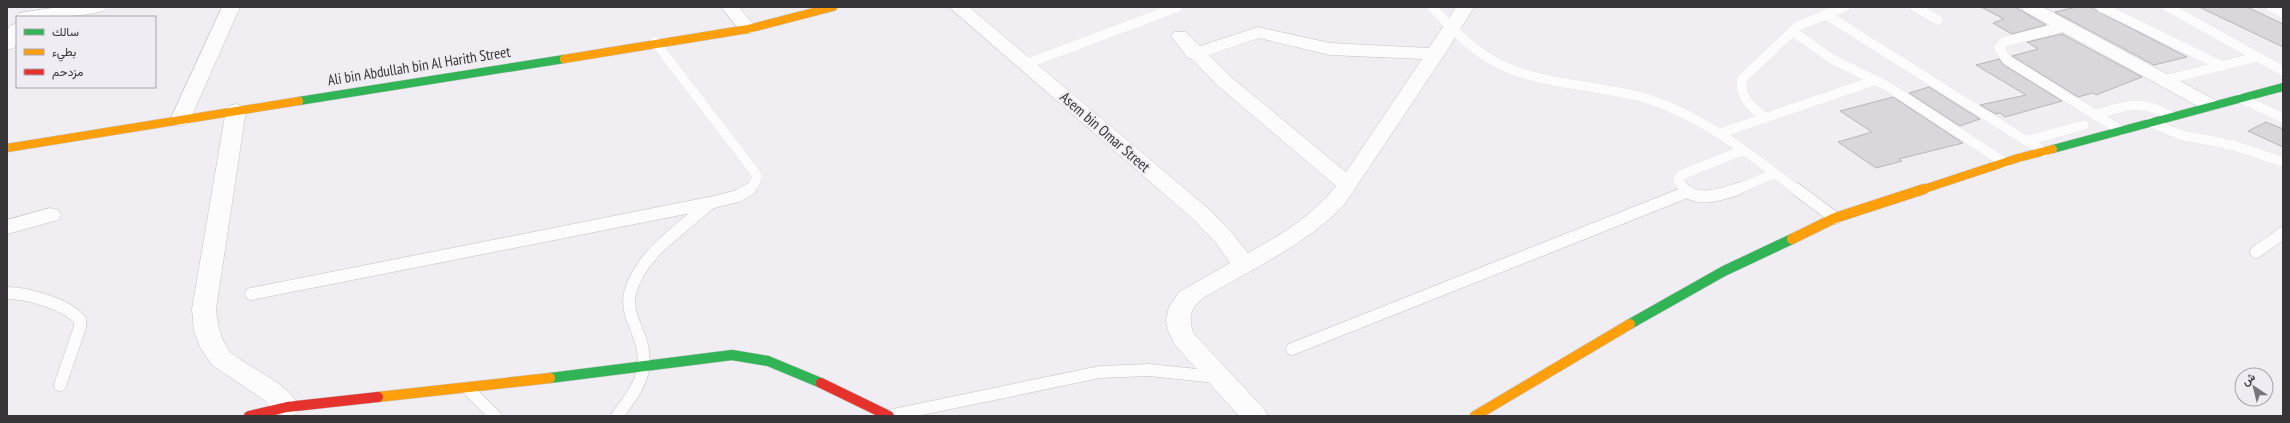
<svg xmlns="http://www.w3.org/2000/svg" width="2290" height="423" viewBox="0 0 2290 423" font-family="'PT Sans Narrow',Vazirmatn,sans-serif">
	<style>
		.building { fill: #d9d7db; stroke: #b8b6b9 }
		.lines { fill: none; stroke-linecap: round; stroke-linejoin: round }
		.lane-far1-casing { stroke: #c3c2c5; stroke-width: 10 }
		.lane-casing { stroke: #c3c2c5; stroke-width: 13 }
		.street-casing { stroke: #c3c2c5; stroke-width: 1 }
		.fast-far1-casing { stroke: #c3c2c5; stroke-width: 9 }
		.fast-casing { stroke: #c3c2c5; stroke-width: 11 }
		.slow-far1-casing { stroke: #c3c2c5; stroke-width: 9 }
		.slow-casing { stroke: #c3c2c5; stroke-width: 11 }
		.jam-casing { stroke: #c3c2c5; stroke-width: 11 }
		.lane-far1 { stroke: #fdfcfd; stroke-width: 10 }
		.lane { stroke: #fdfcfd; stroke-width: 12 }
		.street { fill: #fdfcfd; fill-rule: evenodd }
		.fast-far1 { stroke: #30b455; stroke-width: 8 }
		.fast { stroke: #30b455; stroke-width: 10 }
		.slow-far1 { stroke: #ff9f0a; stroke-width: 8 }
		.slow { stroke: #ff9f0a; stroke-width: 10 }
		.jam { stroke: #e5322d; stroke-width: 10 }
		.labels { text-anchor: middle; stroke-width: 4; stroke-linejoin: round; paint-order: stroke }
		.street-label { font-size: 15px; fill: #373538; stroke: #f0ecf4 }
	</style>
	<rect width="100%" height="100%" fill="#f0eef2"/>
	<g class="building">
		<polygon points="1981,7 2015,7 2046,25 2012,34 1993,23 2004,19"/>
		<polygon points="2076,7 2090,7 2187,57 2154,65 2055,12"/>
		<polygon points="2199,7 2247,7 2283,24 2283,47"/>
		<polygon points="2062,34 2142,77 2096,95 2093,93 2078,97 2012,56 2038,49 2027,42"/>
		<polygon points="1999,59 2004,65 2062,101 2005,117 2000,113 1996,114 1980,105 2026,95 1976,65"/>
		<polygon points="1929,87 1980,119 1960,126 1909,93"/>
		<polygon points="1893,97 1963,143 1899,159 1902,161 1876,168 1838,142 1872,132 1840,111"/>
		<polygon points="2266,122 2283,129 2283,147 2248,131"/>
	</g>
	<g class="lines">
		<g class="lane-far1-casing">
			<g id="lane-far1">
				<path d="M1432 7C1453 29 1473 52 1501 65 1548 87 1603 84 1651 100 1709 120 1749 154 1797 190"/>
				<polyline points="1915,7 1938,20"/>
				<polyline points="2101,7 2222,66"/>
				<polyline points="2168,7 2283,71"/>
				<polyline points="2271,7 2283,13"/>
				<polyline points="1825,14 2044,152"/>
				<polyline points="2066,26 2004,42 1999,48 2007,60 2120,130"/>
				<polyline points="1792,31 1832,59 1889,87 2005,163"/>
				<polyline points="655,42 754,171 757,176 755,183 749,190"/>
				<polyline points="1026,64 1178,7"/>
				<polyline points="2165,80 2257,57"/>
				<polyline points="2240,98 2283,118"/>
				<path d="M2095 115C2127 105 2140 99 2171 116"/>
				<path d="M1766 118C1752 108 1739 98 1742 79L1798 26 1845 7"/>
				<polyline points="2150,122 2181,135 2232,145 2283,162"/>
				<polyline points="1721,133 1876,80"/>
				<polyline points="2026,141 2084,125"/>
				<polyline points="1685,190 1678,180 1681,175 1744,150"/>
				<polyline points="1735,190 1775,173"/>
			</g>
		</g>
		<g class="lane-casing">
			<g id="lane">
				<path d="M1684 189C1698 203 1722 194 1738 189"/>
				<polyline points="1796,189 1835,218"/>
				<polyline points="2256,252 2283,233"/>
				<path d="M7 293C28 293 66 304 80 320V327L60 385"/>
				<polyline points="251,294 710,203 738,196 750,189"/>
				<polyline points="1292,349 1687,192"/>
				<polyline points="467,388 495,416"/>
				<path d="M617 416C641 384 653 367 636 328 631 317 627 305 630 293 640 254 682 229 710 203"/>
				<polyline points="888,416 1100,372 1149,370 1216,377"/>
			</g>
		</g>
		<g class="street-casing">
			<g id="street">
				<path d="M59 7H107L104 11C76 18 42 17 16 17L19 13Z"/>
				<polygon points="222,7 240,7 190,120 187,124 180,126 173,124 170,120"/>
				<polygon points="721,7 739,7 757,29 754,33 742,33"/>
				<path d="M949 7H969L1210 210 1232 233 1248 253C1281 235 1312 216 1336 186L1217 85 1192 59 1188 58 1171 36 1174 32H1186L1200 46 1258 27 1330 43 1429 48 1456 7H1474L1445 54 1344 205C1304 246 1254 268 1206 296 1191 306 1187 317 1194 334L1264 409 1268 416H1239L1175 345 1168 330 1166 320 1169 307 1179 292 1230 263 1216 243 1194 220ZM1259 38 1330 55 1422 59 1346 172 1231 77 1209 55Z"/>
				<polygon points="2021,7 2043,7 2217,101 2220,105 2217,109 2210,111 2203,109 2024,11"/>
				<polygon points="17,24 17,43 14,48 7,50 7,30 11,25"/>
				<path d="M236 104 243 106 246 110 216 309C218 326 220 339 230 352 252 370 286 381 300 407L296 414 290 416 278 414 264 400 212 365 200 347 194 331 192 309 226 110 229 106Z"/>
				<polygon points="50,208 58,210 61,215 58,220 7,234 7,220"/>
			</g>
		</g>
		<g class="fast-far1-casing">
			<g id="fast-far1">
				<polyline points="299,101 564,59"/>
				<polyline points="2053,149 2283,87"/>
			</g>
		</g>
		<g class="fast-casing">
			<g id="fast">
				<polyline points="1630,324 1724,271 1792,239"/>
				<polyline points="550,378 732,355 768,361 821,383"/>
			</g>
		</g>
		<g class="slow-far1-casing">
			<g id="slow-far1">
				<polyline points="564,59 748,29 833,7"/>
				<polyline points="7,148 299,101"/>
				<polyline points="1921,190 2018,158 2053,149"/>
			</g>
		</g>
		<g class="slow-casing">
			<g id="slow">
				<polyline points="1792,239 1835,218 1924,189"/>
				<polyline points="378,397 550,378"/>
				<polyline points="1475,416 1630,324"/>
			</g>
		</g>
		<g class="jam-casing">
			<g id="jam">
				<polyline points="821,383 889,416"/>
				<polyline points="249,416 287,407 378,397"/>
			</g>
		</g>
		<use href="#lane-far1" class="lane-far1"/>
		<use href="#lane" class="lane"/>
		<use href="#street" class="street"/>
		<use href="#fast-far1" class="fast-far1"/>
		<use href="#fast" class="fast"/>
		<use href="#slow-far1" class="slow-far1"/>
		<use href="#slow" class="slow"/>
		<use href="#jam" class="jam"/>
	</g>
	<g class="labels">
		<g class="street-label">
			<text transform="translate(419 66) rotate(-9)" y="5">Ali bin Abdullah bin Al Harith Street</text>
			<text transform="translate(1105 132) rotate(41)" y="5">Asem bin Omar Street</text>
		</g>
	</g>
	<rect width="2290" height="423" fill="none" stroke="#373538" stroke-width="16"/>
	<rect x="16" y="16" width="140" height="72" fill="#f0ecf4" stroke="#a6a3a9"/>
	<rect x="24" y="29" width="20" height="6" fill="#30b455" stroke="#a6a3a9"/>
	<text x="52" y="36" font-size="12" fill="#373538">سالك</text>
	<rect x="24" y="49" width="20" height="6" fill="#ff9f0a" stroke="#a6a3a9"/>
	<text x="52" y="56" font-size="12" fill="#373538">بطيء</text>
	<rect x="24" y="69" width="20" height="6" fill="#e5322d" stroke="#a6a3a9"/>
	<text x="52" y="76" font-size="12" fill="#373538">مزدحم</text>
	<g transform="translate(2254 387) rotate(325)"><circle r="19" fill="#f0ecf4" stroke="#a6a3a9"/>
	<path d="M0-3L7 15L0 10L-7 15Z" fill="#787679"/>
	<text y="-6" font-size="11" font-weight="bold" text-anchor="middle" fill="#373538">ش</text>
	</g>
</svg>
